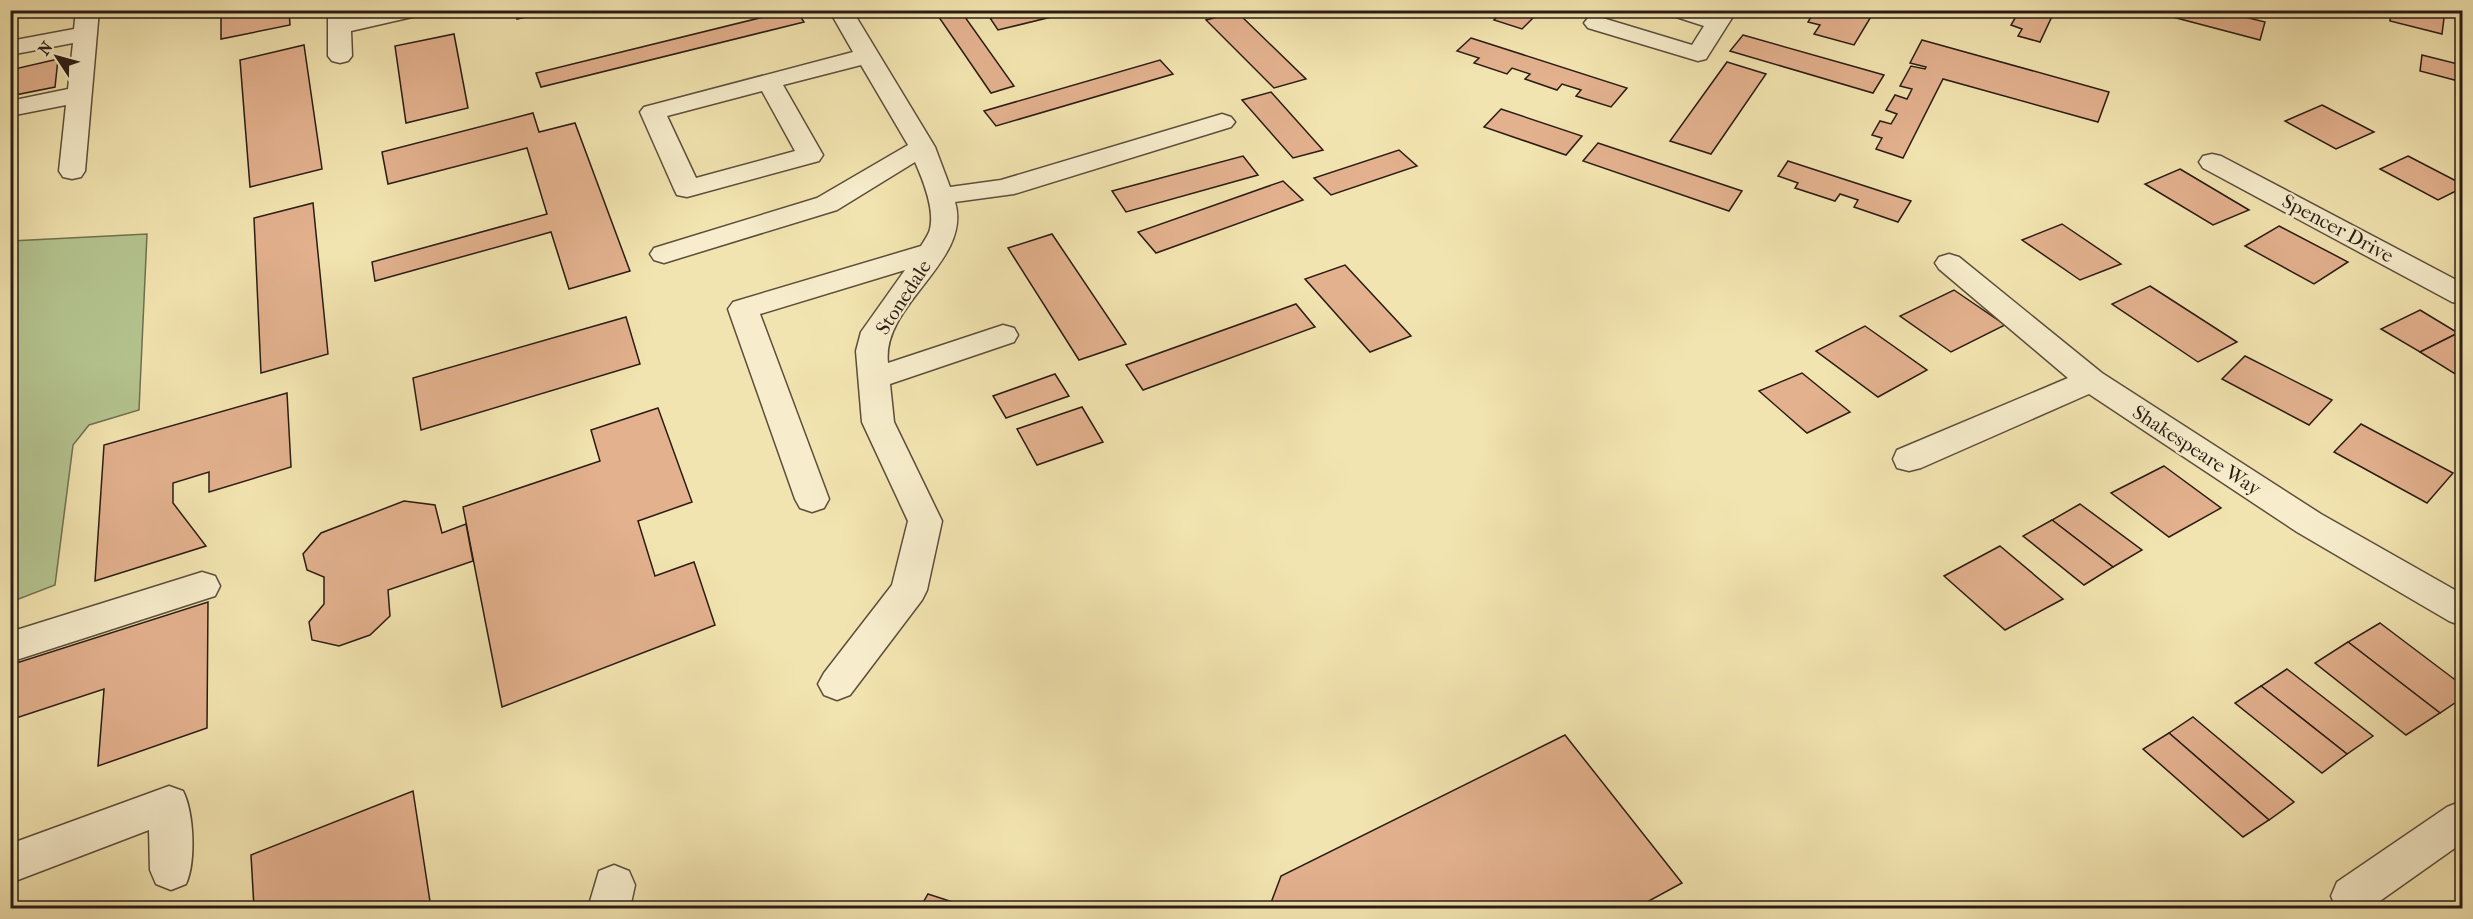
<svg xmlns="http://www.w3.org/2000/svg" width="2473" height="919" viewBox="0 0 2473 919" font-family="'IM FELL French Canon',serif">
	<style>
		.green { fill: #b5c590; stroke: #707052; stroke-width: 1.5 }
		.building { fill: #e3b18e; stroke: #2a1c14; stroke-width: 1.5 }
		.lines { fill: none; stroke-linecap: round; stroke-linejoin: round }
		.minor-casing { stroke: #5c4e3b; stroke-width: 3 }
		.minor { fill: #f7edcc; fill-rule: evenodd }
		.labels { text-anchor: middle; stroke-width: 4.5; stroke-linejoin: round; paint-order: stroke }
		.street-label { font-size: 20px; fill: #2a1c14; stroke: #f7edcc }
	</style>
	<rect width="100%" height="100%" fill="#f2e4b0"/>
	<filter id="stains"><feTurbulence type="fractalNoise" baseFrequency=".00333" numOctaves="4"/><feColorMatrix values="0 0 0 0 .2 0 0 0 0 .09 0 0 0 0 .02 0 0 0 .5 -.17"/></filter>
	<radialGradient id="worn" r=".72"><stop offset=".6" stop-color="#630" stop-opacity="0"/><stop offset="1" stop-color="#630" stop-opacity=".3"/></radialGradient>
	<polygon class="green" points="147,234 139,410 89,425 73,445 55,585 11,602 11,241"/>
	<g class="building">
		<polygon points="221,10 289,10 290,25 221,39"/>
		<polygon points="514,10 556,10 517,19"/>
		<polygon points="708,10 739,10 712,17"/>
		<polygon points="792,10 796,10 804,22 541,87 536,73"/>
		<polygon points="934,10 960,10 1014,86 991,93"/>
		<polygon points="1022,10 1080,10 998,30 990,18"/>
		<polygon points="1504,10 1541,10 1522,29 1494,20"/>
		<polygon points="1815,10 1875,10 1854,45 1814,34 1820,25 1808,22"/>
		<polygon points="2028,10 2055,10 2040,42 2018,36 2022,29 2011,25 2018,13 2025,15"/>
		<polygon points="2146,10 2217,10 2265,22 2260,40"/>
		<polygon points="2391,10 2445,10 2442,34 2390,21"/>
		<polygon points="1237,12 1306,79 1274,88 1206,20"/>
		<polygon points="454,34 468,108 406,123 395,46"/>
		<polygon points="1743,35 1884,75 1873,93 1730,51"/>
		<polygon points="1471,38 1627,88 1611,107 1576,96 1581,90 1562,84 1557,90 1525,79 1530,74 1512,68 1507,74 1474,63 1479,58 1457,51"/>
		<polygon points="1922,40 2109,92 2098,122 1943,79 1903,158 1876,149 1882,138 1872,135 1880,121 1891,124 1897,114 1886,110 1895,95 1907,99 1912,89 1900,86 1911,66 1925,69 1926,67 1910,63"/>
		<polygon points="304,45 322,169 250,187 240,60"/>
		<polygon points="2422,55 2462,65 2462,82 2420,71"/>
		<polygon points="58,59 55,87 10,96 10,70"/>
		<polygon points="1160,60 1173,74 996,126 984,111"/>
		<polygon points="1727,62 1766,74 1711,154 1670,141"/>
		<polygon points="1271,92 1323,150 1293,158 1242,100"/>
		<polygon points="2322,105 2374,132 2336,149 2285,121"/>
		<polygon points="1501,109 1582,136 1566,155 1484,127"/>
		<polygon points="533,113 539,132 575,123 630,271 569,289 551,232 375,281 372,262 547,214 527,148 388,184 382,152"/>
		<polygon points="1598,143 1742,191 1729,211 1583,161"/>
		<polygon points="1399,150 1417,166 1331,195 1314,178"/>
		<polygon points="1243,156 1258,175 1126,212 1112,191"/>
		<polygon points="2408,156 2462,184 2462,188 2438,200 2380,169"/>
		<polygon points="1788,161 1911,201 1898,222 1854,207 1858,200 1840,194 1835,201 1795,188 1798,183 1778,176"/>
		<polygon points="2180,169 2249,210 2213,225 2145,184"/>
		<polygon points="1283,181 1303,200 1156,253 1138,232"/>
		<polygon points="313,203 328,354 261,373 254,218"/>
		<polygon points="2062,224 2121,264 2080,280 2022,240"/>
		<polygon points="2279,226 2348,262 2314,284 2245,246"/>
		<polygon points="1052,234 1126,344 1079,360 1008,248"/>
		<polygon points="1345,265 1411,336 1370,352 1305,279"/>
		<polygon points="2150,286 2237,342 2198,362 2112,304"/>
		<polygon points="1954,290 2005,325 1951,352 1900,316"/>
		<polygon points="1296,304 1315,327 1143,390 1126,365"/>
		<polygon points="2420,310 2458,333 2420,352 2381,329"/>
		<polygon points="626,317 640,364 421,430 413,378"/>
		<polygon points="1865,326 1927,370 1878,397 1816,351"/>
		<polygon points="2458,333 2462,336 2462,376 2460,377 2420,352"/>
		<polygon points="2245,356 2332,400 2309,425 2222,379"/>
		<polygon points="1802,373 1850,412 1807,433 1759,391"/>
		<polygon points="1055,374 1069,396 1006,418 993,396"/>
		<polygon points="287,393 291,467 209,492 209,472 173,483 173,503 206,546 95,581 104,445"/>
		<polygon points="1082,407 1103,442 1037,465 1017,429"/>
		<polygon points="658,408 692,502 638,521 655,576 694,562 715,625 502,707 463,507 600,461 591,430"/>
		<polygon points="2361,424 2453,473 2427,503 2334,452"/>
		<polygon points="2164,466 2221,508 2169,537 2111,493"/>
		<polygon points="404,501 435,505 442,533 466,524 473,561 388,590 390,616 370,635 339,646 312,640 309,622 324,604 324,577 307,570 303,554 321,533"/>
		<polygon points="2080,504 2142,550 2113,567 2052,520"/>
		<polygon points="2052,520 2113,567 2084,585 2023,536"/>
		<polygon points="2000,546 2063,599 2005,630 1944,576"/>
		<polygon points="208,602 207,728 98,766 104,689 10,720 10,665"/>
		<polygon points="2380,623 2462,685 2462,698 2440,713 2348,642"/>
		<polygon points="2348,642 2440,713 2406,735 2315,663"/>
		<polygon points="2287,669 2373,736 2347,754 2261,686"/>
		<polygon points="2261,686 2347,754 2322,773 2235,703"/>
		<polygon points="2193,717 2294,802 2269,820 2169,733"/>
		<polygon points="2169,733 2269,820 2243,837 2143,749"/>
		<polygon points="1565,735 1682,883 1636,908 1269,908 1281,876"/>
		<polygon points="413,791 431,908 254,908 251,855"/>
		<polygon points="928,894 971,908 920,908"/>
	</g>
	<g class="lines">
		<g class="minor-casing">
			<g id="minor">
				<polygon points="76,10 99,10 85,171 81,177 72,179 63,177 59,171 66,105 10,116 10,101 68,89 73,43 10,55 10,41 74,29"/>
				<polygon points="328,10 350,10 351,17 379,10 424,10 421,15 351,31 352,56 348,61 340,63 332,61 328,56"/>
				<path d="M829 10H852L935 147 950 187 1001 180 1222 114 1231 117 1235 122 1231 127 1014 194 955 202C973 261 881 304 888 363L1003 325 1014 328 1018 335 1014 342 890 384 894 422 942 521 927 590 922 600 850 695 837 700 824 695 818 684 824 673 892 585 908 521 862 422 856 351 861 332 905 270 760 314 829 499 824 508 812 512 800 508 795 499 728 309 733 302 921 246C924 241 929 234 930 229 935 209 923 180 915 162L837 210 664 263 654 260 650 254 654 248 817 198 908 145 861 65 783 85 823 155 819 161 687 197 677 195 674 189 640 112 644 107 853 52ZM762 91 795 151 696 178 667 116Z"/>
				<polygon points="1667,10 1703,10 1712,14 1714,10 1737,10 1706,59 1698,61 1588,28 1584,23 1588,18 1596,16 1692,45 1704,26 1670,15"/>
				<polygon points="2212,154 2221,156 2462,283 2462,304 2452,302 2203,168 2199,162 2203,156"/>
				<polygon points="1949,254 1959,257 2102,373 2321,514 2462,594 2462,626 2449,621 2297,532 2089,394 1921,468 1909,471 1897,468 1893,459 1897,450 2068,378 1939,269 1935,263 1939,257"/>
				<polygon points="202,572 215,576 220,586 215,596 10,662 10,632"/>
				<path d="M169 786 183 791C194 813 196 862 186 884L171 890 156 884 150 870 149 830 10 883V844Z"/>
				<polygon points="2462,801 2462,843 2370,908 2336,908 2331,896 2337,882 2447,807"/>
				<polygon points="614,865 629,871 635,885 630,908 588,908 599,871"/>
			</g>
		</g>
		<use href="#minor" class="minor"/>
	</g>
	<g class="labels">
		<g class="street-label">
			<text transform="translate(2338 228) rotate(28)" y="7">Spencer Drive</text>
			<text transform="translate(903 297) rotate(-57)" y="7">Stonedale</text>
			<text transform="translate(2197 450) rotate(33)" y="7">Shakespeare Way</text>
		</g>
	</g>
	<rect width="2473" height="919" fill="none" stroke="#f2e4b0" stroke-width="36"/>
	<rect x="12" y="12" width="2449" height="895" fill="none" stroke="#2a1c14" stroke-width="3"/>
	<rect x="18" y="18" width="2437" height="883" fill="none" stroke="#2a1c14" stroke-width="1.5"/>
	<g transform="translate(57 57) rotate(306)" stroke="#f7edcc" stroke-width="4.5" paint-order="stroke">
	<path d="M0-4.5L10 22L0 15L-10 22Z" fill="#2a1c14"/>
	<text y="-9" font-size="16" font-weight="bold" text-anchor="middle" fill="#2a1c14">N</text>
	</g>
	<rect width="100%" height="100%" filter="url(#stains)"/>
	<rect width="100%" height="100%" fill="url(#worn)"/>
</svg>
